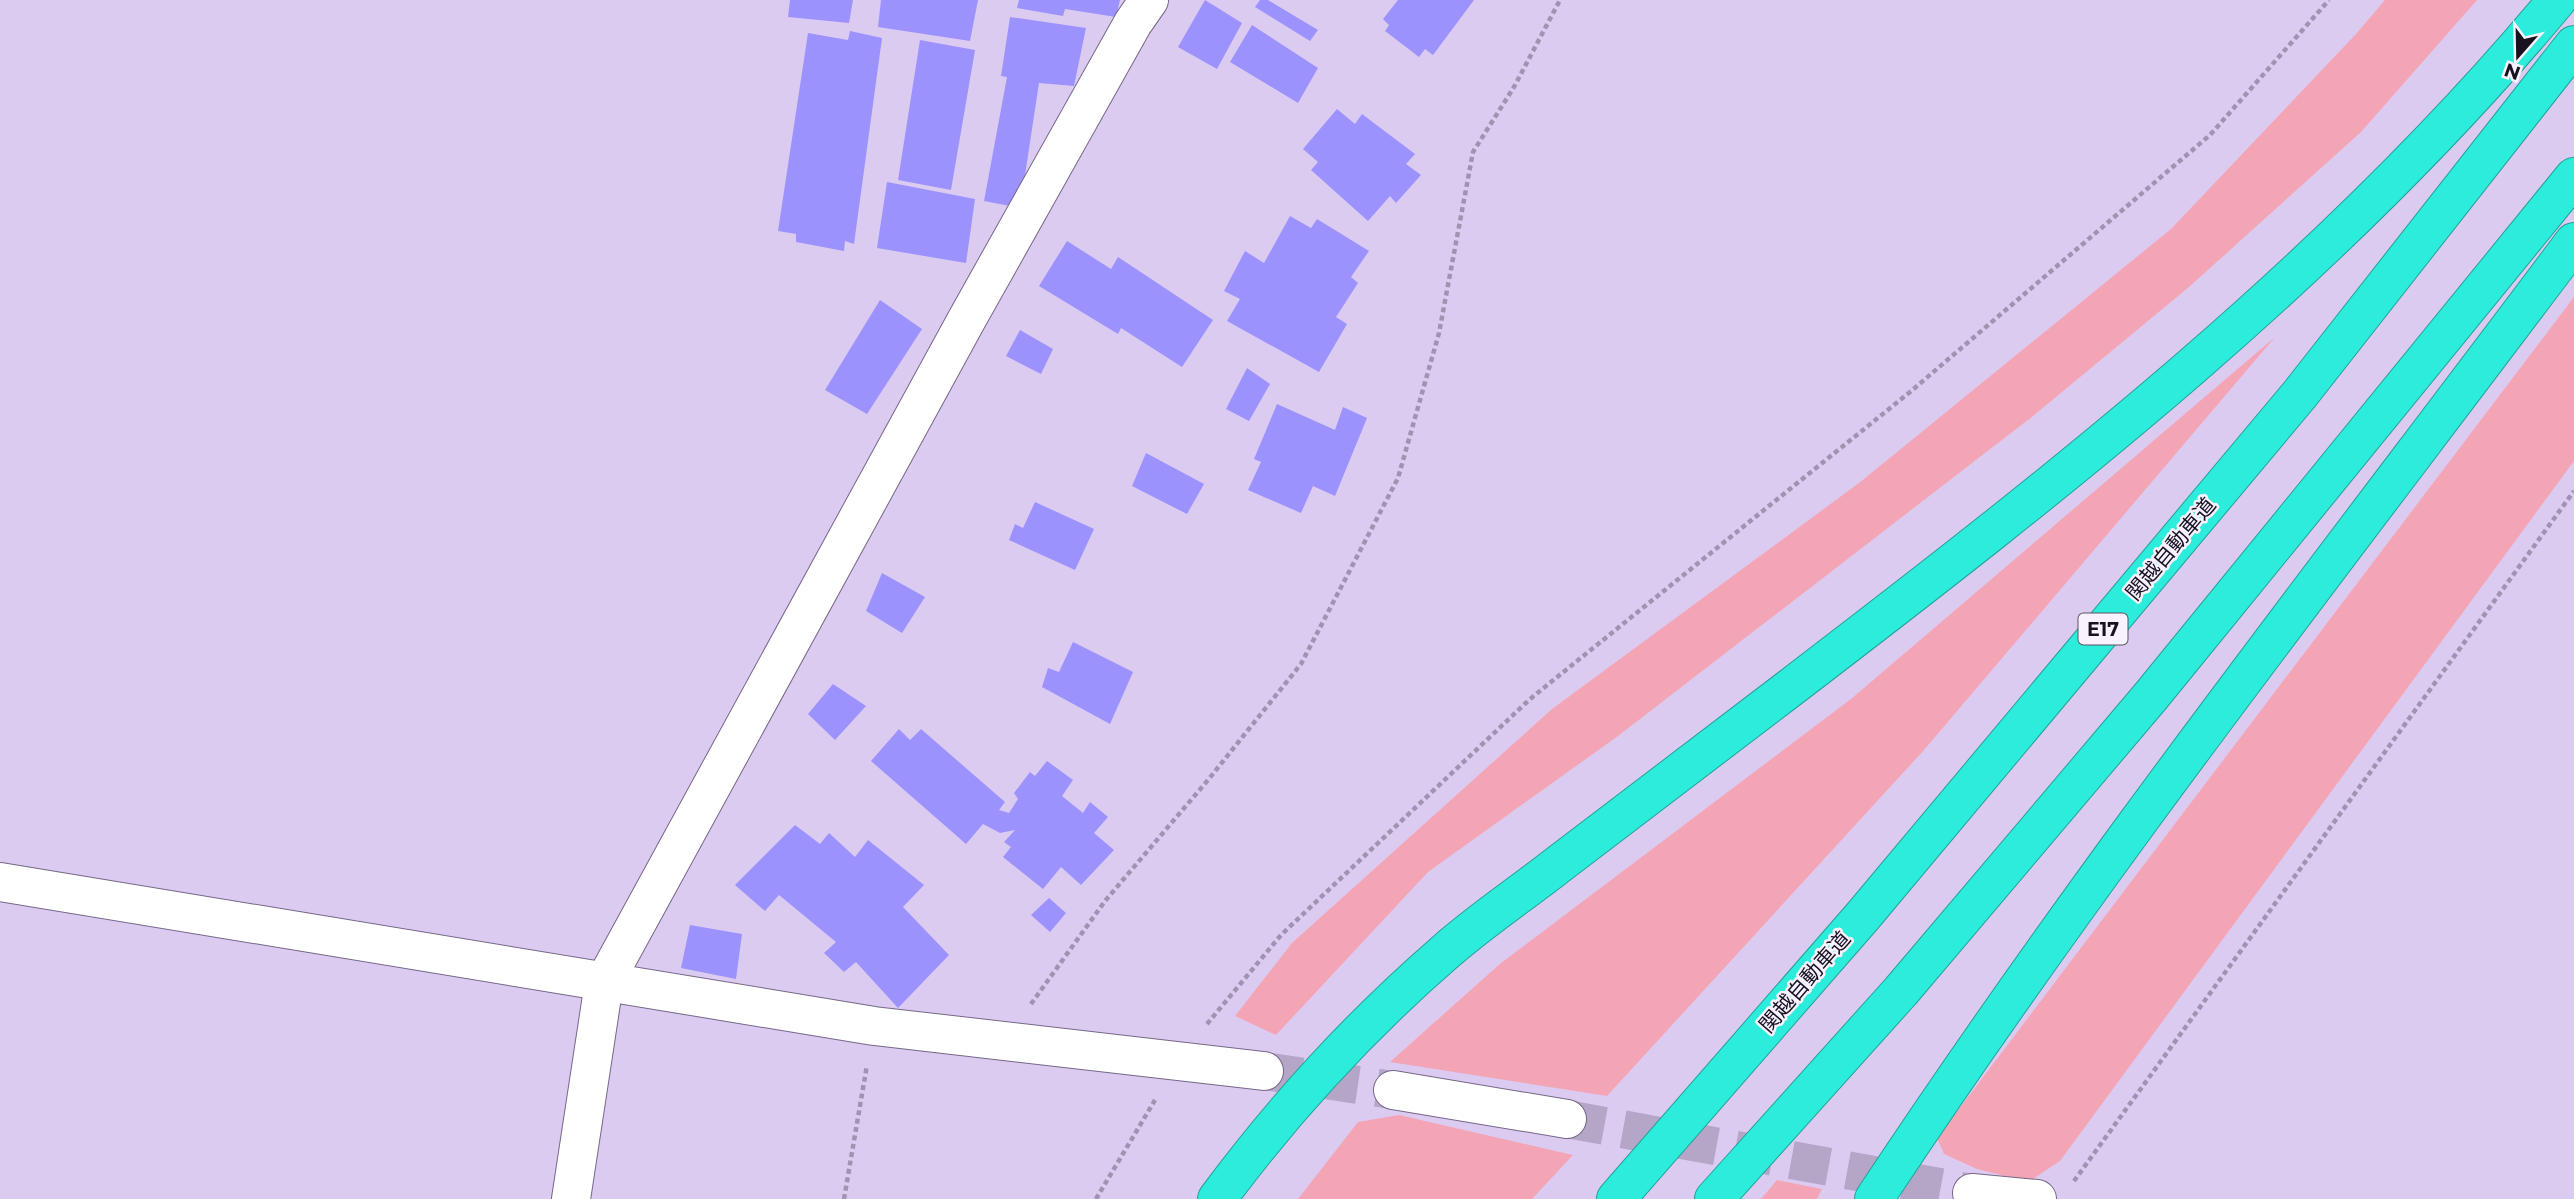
<svg xmlns="http://www.w3.org/2000/svg" width="2574" height="1199" viewBox="0 0 2574 1199" font-family="Montserrat,'Noto Sans JP',sans-serif">
	<style>
		.green { fill: #f3a5b6 }
		.building { fill: #9b92fd }
		.lines { fill: none; stroke-linecap: round; stroke-linejoin: round }
		.street-tunnel { stroke: #b5a6c7; stroke-width: 38; stroke-dasharray: 38 19; stroke-linecap: butt }
		.street-casing { stroke: #766788; stroke-width: 40 }
		.highway-casing { stroke: #25a099; stroke-width: 40 }
		.path { stroke: #a093b1; stroke-width: 4.5; stroke-dasharray: 5 3.5; stroke-linecap: butt }
		.street { stroke: #fff; stroke-width: 38 }
		.highway { stroke: #2cecdb; stroke-width: 38 }
		.labels { text-anchor: middle; stroke-width: 5; stroke-linejoin: round; paint-order: stroke }
		.shield { fill: #f7f2fe; stroke: #5b5562; stroke-width: 2 }
		.shield-label { font-size: 19px; font-weight: bold; fill: #18121f }
		.street-label { font-size: 21px; fill: #18121f; stroke: #f7f2fe }
	</style>
	<rect width="100%" height="100%" fill="#dccbf1"/>
	<g class="green">
		<polygon points="2385,0 2477,0 2361,132 2189,287 2033,416 1618,736 1428,872 1276,1035 1235,1016 1292,943 1552,709 1859,483 2171,229 2356,34"/>
		<polygon points="2574,297 2574,461 2060,1161 2028,1182 1977,1169 1944,1154 1937,1138"/>
		<polygon points="2275,337 1924,750 1607,1096 1390,1062 1501,963 1851,699"/>
		<polygon points="1399,1115 1573,1155 1532,1199 1298,1199 1358,1122"/>
		<polygon points="1777,1180 1822,1189 1817,1199 1761,1199"/>
	</g>
	<g class="building">
		<polygon points="790,0 853,0 849,23 788,17"/>
		<polygon points="881,0 978,0 970,41 878,27"/>
		<polygon points="1019,0 1120,0 1116,17 1065,9 1063,16 1017,8"/>
		<polygon points="1205,0 1242,23 1217,69 1178,47"/>
		<polygon points="1260,0 1268,0 1318,30 1310,41 1255,7"/>
		<polygon points="1398,0 1474,0 1433,55 1425,49 1419,57 1385,31 1389,25 1383,19"/>
		<polygon points="1010,17 1086,28 1074,86 1039,83 1020,208 984,201 1007,77 1001,76"/>
		<polygon points="1252,25 1318,68 1298,103 1230,62"/>
		<polygon points="850,31 882,38 854,244 845,241 844,251 796,242 796,234 778,231 808,33 848,40"/>
		<polygon points="920,40 975,50 951,190 898,180"/>
		<polygon points="1337,109 1355,124 1362,114 1415,154 1406,164 1421,175 1396,203 1390,196 1368,221 1311,170 1318,162 1303,149"/>
		<polygon points="887,182 975,199 966,263 877,248"/>
		<polygon points="1290,216 1311,228 1317,219 1369,251 1351,277 1358,283 1336,317 1347,324 1319,372 1227,321 1240,299 1224,291 1245,251 1264,263"/>
		<polygon points="1067,241 1111,269 1118,257 1213,320 1182,367 1121,328 1118,334 1039,286"/>
		<polygon points="880,300 922,329 867,414 825,390"/>
		<polygon points="1020,330 1053,349 1041,374 1006,356"/>
		<polygon points="1247,368 1270,384 1249,421 1226,409"/>
		<polygon points="1277,404 1335,430 1343,407 1367,418 1335,496 1313,486 1301,513 1248,490 1261,462 1254,459"/>
		<polygon points="1146,453 1204,484 1187,514 1132,486"/>
		<polygon points="1035,502 1094,529 1075,570 1009,540 1015,524 1023,528"/>
		<polygon points="882,573 925,597 902,633 866,611"/>
		<polygon points="1073,642 1133,672 1110,724 1042,687 1048,668 1059,672"/>
		<polygon points="833,684 866,706 835,740 808,714"/>
		<polygon points="899,729 910,740 921,729 1005,802 999,810 1009,813 1018,799 1014,793 1030,772 1035,776 1047,761 1073,780 1062,796 1083,813 1090,802 1108,817 1094,833 1114,850 1081,885 1061,867 1043,889 1003,857 1011,847 1004,842 1015,830 1000,833 983,824 966,844 871,761"/>
		<polygon points="795,825 820,844 829,833 855,857 868,840 924,885 903,907 949,955 898,1008 856,962 844,972 824,953 836,942 779,895 765,911 735,885"/>
		<polygon points="1049,898 1066,913 1050,932 1031,915"/>
		<polygon points="690,925 742,934 736,979 681,968"/>
	</g>
	<g class="lines">
		<g class="street-tunnel">
			<polyline points="1264,1071 1393,1090"/>
			<polyline points="1567,1119 1972,1193"/>
		</g>
		<g class="street-casing">
			<g id="street">
				<polyline points="0,882 874,1026 1264,1071"/>
				<polyline points="1393,1090 1567,1119"/>
				<polyline points="1972,1193 2037,1199"/>
				<polyline points="571,1199 604,983 967,319 1133,23 1149,0"/>
			</g>
		</g>
		<g class="highway-casing">
			<g id="highway">
				<path d="M1217 1199C1283 1110 1361 1025 1444 953 1480 921 1521 894 1559 864 1636 806 1713 747 1790 688 2063 479 2336 266 2557 0"/>
				<polyline points="1616,1199 1862,917 2300,394 2574,45"/>
				<polyline points="1714,1199 1901,991 2151,696 2574,177"/>
				<path d="M1874 1199C2092 869 2337 558 2574 242"/>
			</g>
		</g>
		<g class="path">
			<polyline points="1031,1004 1105,901 1208,780 1301,664 1398,478 1439,333 1473,152 1514,87 1560,0"/>
			<polyline points="1207,1024 1281,935 1530,699 1910,392 2210,135 2329,0"/>
			<polyline points="2074,1181 2574,491"/>
			<polyline points="844,1199 867,1065"/>
			<polyline points="1096,1199 1155,1100"/>
		</g>
		<use href="#street" class="street"/>
		<use href="#highway" class="highway"/>
	</g>
	<g class="labels">
		<rect class="shield" x="2078.5" y="613.5" width="49" height="31" rx="5"/>
		<g class="shield-label">
			<text x="2103" y="636">E17</text>
		</g>
		<g class="street-label">
			<text transform="translate(2171 549) rotate(-50)" y="7">関越自動車道</text>
			<text transform="translate(1805 982) rotate(-49)" y="7">関越自動車道</text>
		</g>
	</g>
	<g transform="translate(2518 56) rotate(200)" stroke="#f7f2fe" stroke-width="5" paint-order="stroke">
	<path d="M0-5L12 26L0 18L-12 26Z" fill="#18121f"/>
	<text y="-10" font-size="19" font-weight="bold" text-anchor="middle" fill="#18121f">N</text>
	</g>
</svg>
